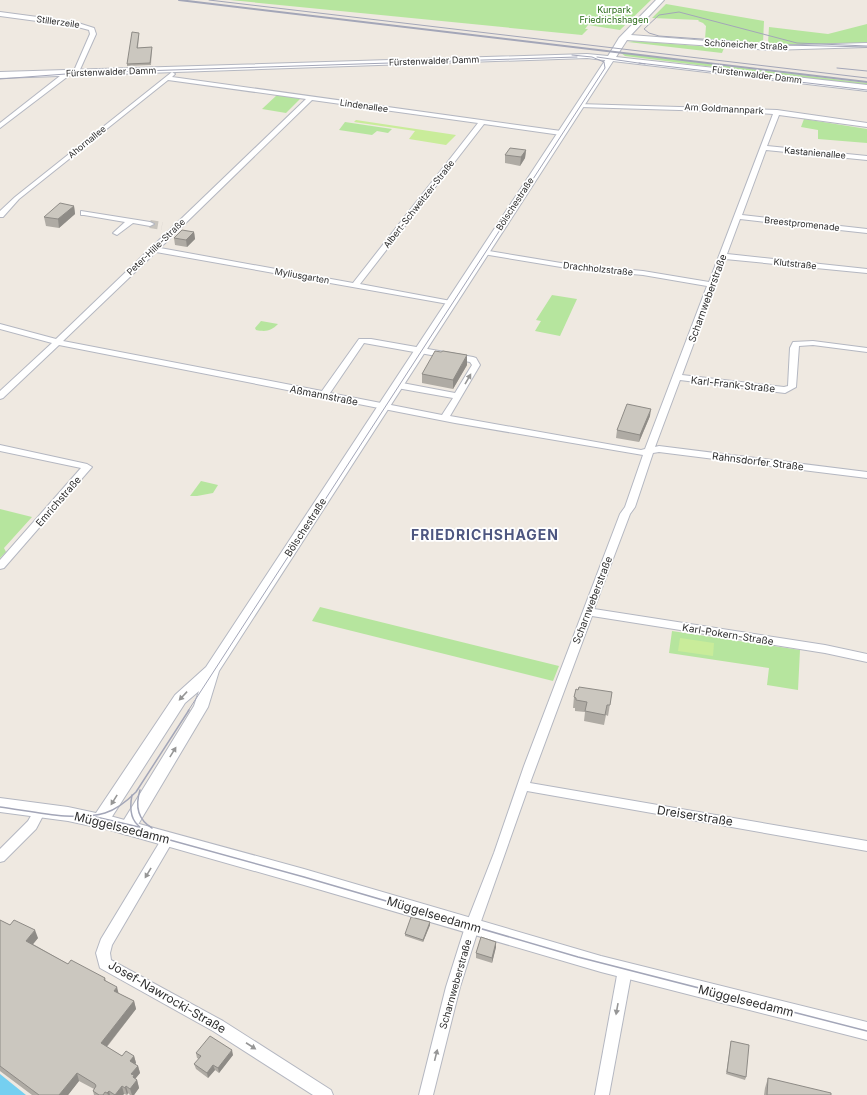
<svg xmlns="http://www.w3.org/2000/svg" width="867" height="1095" viewBox="0 0 867 1095" font-family="Inter,sans-serif">
	<style>
		.green { fill: #b6e59e }
		.pitch { fill: #c9ec9a }
		.water { fill: #75cff0 }
		.lines { fill: none; stroke-linecap: round; stroke-linejoin: round }
		.minor-tunnel { stroke: #c8c4bd; stroke-width: 8; stroke-dasharray: 8 4; stroke-linecap: butt }
		.minor-casing { stroke: #b4b7c1; stroke-width: 2 }
		.tertiary-casing { stroke: #b4b7c1; stroke-width: 2 }
		.secondary-casing { stroke: #b4b7c1; stroke-width: 2 }
		.minor { fill: #fff; fill-rule: evenodd }
		.tertiary { fill: #fff; fill-rule: evenodd }
		.secondary { fill: #fff; fill-rule: evenodd }
		.tram-far1 { stroke: #a3a6b8; stroke-width: 1 }
		.tram { stroke: #a3a6b8; stroke-width: 1.5 }
		.rail { stroke: #a3a6b8; stroke-width: 2 }
		.wall { fill: #afaba4 }
		.shaded-wall { fill: #8e8b86 }
		.building { fill: #cbc7bf; stroke: #8e8b86 }
		.oneway { fill: #969696 }
		.labels { text-anchor: middle; stroke-width: 3.5; stroke-linejoin: round; paint-order: stroke }
		.far-park-label { font-size: 9px; fill: #2c6e1b; stroke: #fff }
		.far-street-label { font-size: 9px; fill: #2e2e2e; stroke: #fff }
		.street-label { font-size: 10px; fill: #2e2e2e; stroke: #fff }
		.near-street-label { font-size: 12px; fill: #2e2e2e; stroke: #fff }
		.district-label { font-size: 14px; font-weight: bold; letter-spacing: 1px; fill: #4d5680; stroke: #fff }
	</style>
	<rect width="100%" height="100%" fill="#efe9e1"/>
	<g class="green">
		<polygon points="230,0 651,0 620,30 588,25 585,29 588,29 582,35"/>
		<polygon points="666,4 764,21 763,43 705,39 706,26 703,23 698,21 699,20 652,18"/>
		<polygon points="867,24 867,43 802,45 768,43 769,27 828,34"/>
		<polygon points="634,41 724,48 722,53 628,42"/>
		<polygon points="621,53 867,83 867,86 625,56"/>
		<polygon points="277,95 301,98 286,113 262,109"/>
		<polygon points="804,119 867,129 867,143 818,139 818,130 801,127"/>
		<polygon points="345,122 392,129 388,133 377,131 372,135 339,130"/>
		<polygon points="552,295 577,299 560,336 535,331 541,321 536,320"/>
		<path d="M261 321 278 324C271 331 266 332 256 330L255 328Z"/>
		<polygon points="201,481 218,485 213,493 197,496 190,496"/>
		<polygon points="0,509 32,517 4,548 6,552 0,558"/>
		<polygon points="320,607 559,666 553,681 312,621"/>
		<polygon points="672,631 800,650 798,690 767,685 769,668 669,653"/>
	</g>
	<g class="pitch">
		<polygon points="356,120 456,135 446,145 409,139 415,131 354,122"/>
		<polygon points="680,638 714,643 713,656 678,651"/>
	</g>
	<polygon class="water" points="0,1074 26,1095 0,1095"/>
	<g class="lines">
		<polyline class="minor-tunnel" points="150,224 162,226"/>
		<g class="minor-casing">
			<g id="minor">
				<polygon points="0,12 75,22 94,28 96,34 78,74 73,73 90,34 89,30 74,26 0,16"/>
				<polygon points="65,72 70,73 67,77 0,128 0,123"/>
				<path d="M172 72 175 74 172 77 561 131 564 133 561 135 484 124 360 284 451 301 455 303 454 305 156 252 63 341 322 391 359 339H371L473 357 476 358 480 365 450 416 641 450 645 449 707 286 643 275 567 268 483 254 479 252 483 250 567 264 643 271 709 282 773 114 746 112 580 107 578 106V104L777 110 867 123V127L779 115 767 146 867 156V160L766 150 742 215 867 229V233L740 219 727 254 867 269V273L725 259 682 375 784 387 788 386 790 348 793 342 813 341 867 348V352L813 345 799 346 796 387 785 393 680 380 655 447 659 446 867 472V478L659 452 653 453 635 507 630 514 594 609 825 645 867 654V662L825 653 592 616 530 783 867 841V851L527 791 479 927 460 987 433 1095H419L446 987 465 927 494 853 524 766 620 514 625 507 643 455 455 423 59 345 3 398 0 399V391L52 343 0 329V324L56 339 306 99 168 80 19 199 3 217H0V211L15 197ZM312 100 478 123 353 283 160 248ZM364 343 470 362 472 365 455 393 397 382 393 385 397 388 453 398 442 415 330 393Z"/>
				<polygon points="81,211 150,222 154,224 150,226 133,223 117,235 113,233 125,222 84,215 81,215"/>
				<polygon points="0,445 87,464 92,467 4,568 0,569 0,560 81,468 0,451"/>
				<polygon points="40,805 44,807 46,810 36,829 4,861 0,862 0,849 28,821 36,807"/>
				<polygon points="168,834 172,835 174,839 112,945 110,953 111,960 223,1021 331,1090 333,1095 313,1095 213,1031 100,968 96,953 101,939 164,835"/>
				<polygon points="625,964 630,966 632,970 609,1095 595,1095 618,970 620,966"/>
			</g>
		</g>
		<g class="tertiary-casing">
			<polygon id="tertiary" points="608,56 611,56 615,58 219,671 208,707 133,833 127,835 121,833 119,828 194,706 199,691 185,703 106,826 100,827 94,826 92,821 94,816 175,695 206,667"/>
		</g>
		<g class="secondary-casing">
			<g id="secondary">
				<polygon points="656,0 664,0 631,35 770,46 867,43 867,47 770,50 627,40 616,57 867,85 867,91 587,58 0,78 0,72 587,54 608,56 619,38"/>
				<polygon points="0,798 68,807 110,816 304,869 601,956 867,1022 867,1040 601,972 304,885 110,830 68,821 0,812"/>
			</g>
		</g>
		<use href="#minor" class="minor"/>
		<use href="#tertiary" class="tertiary"/>
		<use href="#secondary" class="secondary"/>
		<g class="tram-far1">
			<polyline points="209,0 867,78"/>
			<polyline points="867,46 797,43 679,12 659,15 644,29 649,33 659,36 785,45 867,47"/>
			<polyline points="597,57 645,64"/>
			<polyline points="639,63 867,90"/>
			<polyline points="837,68 867,71"/>
			<polyline points="0,79 79,73 577,57"/>
			<polyline points="188,711 605,68 604,62 592,57 572,55"/>
		</g>
		<g class="tram">
			<path d="M140 790C135 806 137 819 152 828"/>
			<path d="M132 795C127 820 137 829 159 837L304 877 578 957 867 1031"/>
			<path d="M0 807C31 811 75 822 105 813 118 809 127 801 136 792L189 710"/>
			<polyline points="96,817 139,827"/>
		</g>
		<polyline class="rail" points="179,0 867,82"/>
	</g>
	<g class="wall">
		<polygon points="139,33 138,48 152,47 151,65 127,66 127,64"/>
		<polygon points="526,150 525,158 520,166 505,163 505,155"/>
		<polygon points="74,206 75,214 59,228 46,226 44,217"/>
		<polygon points="194,232 195,239 187,247 175,245 174,238"/>
		<polygon points="467,365 453,389 422,383 422,374"/>
		<polygon points="650,416 639,442 616,438 617,430"/>
		<polygon points="612,692 608,716 606,715 604,725 584,721 585,712 575,711 575,708 573,708 574,697"/>
		<polygon points="0,920 38,938 33,944 68,964 105,978 106,981 118,993 134,1001 136,1009 107,1047 122,1056 134,1056 136,1063 135,1064 138,1066 140,1073 135,1079 137,1080 139,1088 134,1095 130,1095 128,1093 127,1095 124,1094 123,1095 94,1095 93,1091 94,1089 79,1081 68,1095 32,1095 0,1071"/>
		<polygon points="430,922 430,925 423,942 405,936 405,934"/>
		<polygon points="496,942 496,947 492,963 476,958 476,953"/>
		<polygon points="731,1041 746,1077 745,1080 726,1074"/>
		<polygon points="196,1053 233,1055 219,1073 215,1070 208,1078 196,1069 194,1064 199,1059 197,1058"/>
		<polygon points="768,1078 831,1095 764,1095 765,1088"/>
	</g>
	<g class="shaded-wall">
		<polygon points="526,150 525,158 520,166 521,157"/>
		<polygon points="74,206 75,214 59,228 58,219"/>
		<polygon points="194,232 195,239 187,247 186,240"/>
		<polygon points="467,355 467,365 453,389 453,380"/>
		<polygon points="651,409 650,416 639,442 640,435"/>
		<polygon points="430,922 430,925 423,942 423,940"/>
		<polygon points="35,930 38,938 29,949 26,941"/>
		<polygon points="496,942 496,947 492,963 492,958"/>
		<polygon points="117,987 119,995 114,991"/>
		<polygon points="134,1001 136,1009 103,1051 101,1043"/>
		<polygon points="232,1050 233,1055 219,1073 218,1068"/>
		<polygon points="134,1056 136,1063 132,1068 130,1061"/>
		<polygon points="213,1065 215,1070 208,1078 207,1073"/>
		<polygon points="138,1066 140,1073 135,1079 137,1080 139,1088 134,1095 132,1095 130,1089 131,1074"/>
		<polygon points="77,1073 79,1081 68,1095 59,1095"/>
		<polygon points="122,1086 124,1094 123,1095 115,1095"/>
		<polygon points="126,1086 128,1093 127,1095 125,1088"/>
		<polygon points="109,1091 110,1095 108,1095 107,1093"/>
	</g>
	<g class="building">
		<polygon points="132,32 139,33 137,48 152,47 150,63 127,64"/>
		<polygon points="510,148 526,150 521,157 505,155"/>
		<polygon points="60,203 74,206 58,219 44,217"/>
		<polygon points="182,230 194,232 186,240 174,238"/>
		<polygon points="435,351 441,352 443,351 467,355 453,380 422,374"/>
		<polygon points="627,404 651,409 640,435 617,430"/>
		<polygon points="579,687 612,692 610,705 607,705 605,715 585,711 587,702 576,700 576,698 574,697 576,689 578,690"/>
		<polygon points="411,917 430,922 423,940 405,934"/>
		<polygon points="0,920 10,925 14,920 35,930 26,941 68,964 71,960 105,978 104,980 117,987 114,991 134,1001 101,1043 122,1056 126,1051 134,1056 130,1061 138,1066 131,1074 134,1075 133,1077 137,1080 130,1089 126,1086 125,1088 122,1086 115,1095 109,1091 107,1093 105,1092 103,1095 99,1095 93,1091 96,1086 95,1084 77,1073 59,1095 39,1095 0,1066"/>
		<polygon points="481,937 496,942 492,958 476,953"/>
		<polygon points="210,1036 232,1050 218,1068 213,1065 207,1073 194,1064 201,1056 196,1053"/>
		<polygon points="731,1041 749,1045 746,1077 727,1072"/>
		<polygon points="768,1078 831,1093 831,1095 767,1095"/>
	</g>
	<defs><path id="oneway-solid" d="M-6-.8H1V-3.2L6.5 0L1 3.2V.8H-6Z"/></defs>
	<g class="oneway">
		<use href="#oneway-solid" transform="translate(468 379) rotate(-60)"/>
		<use href="#oneway-solid" transform="translate(183 696) rotate(133)"/>
		<use href="#oneway-solid" transform="translate(173 752) rotate(-58)"/>
		<use href="#oneway-solid" transform="translate(114 800) rotate(122)"/>
		<use href="#oneway-solid" transform="translate(148 873) rotate(121)"/>
		<use href="#oneway-solid" transform="translate(617 1009) rotate(100)"/>
		<use href="#oneway-solid" transform="translate(251 1046) rotate(33)"/>
		<use href="#oneway-solid" transform="translate(436 1055) rotate(-76)"/>
	</g>
	<g class="labels">
		<g class="far-park-label">
			<text x="614" y="13">Kurpark<tspan x="614" dy="10">Friedrichshagen</tspan></text>
		</g>
		<g class="far-street-label">
			<text transform="translate(58 22) rotate(8)" y="3">Stillerzeile</text>
			<text transform="translate(746 45) rotate(3)" y="3">Schöneicher Straße</text>
			<text transform="translate(434 61) rotate(-2)" y="3">Fürstenwalder Damm</text>
			<text transform="translate(111 72) rotate(-2)" y="3">Fürstenwalder Damm</text>
			<text transform="translate(757 75) rotate(7)" y="3">Fürstenwalder Damm</text>
			<text transform="translate(364 106) rotate(8)" y="3">Lindenallee</text>
			<text transform="translate(724 109) rotate(3)" y="3">Am Goldmannpark</text>
			<text transform="translate(87 142) rotate(-39)" y="3">Ahornallee</text>
			<text transform="translate(815 153) rotate(5)" y="3">Kastanienallee</text>
			<text transform="translate(419 204) rotate(-52)" y="3">Albert-Schweitzer-Straße</text>
			<text transform="translate(515 204) rotate(-57)" y="3">Bölschestraße</text>
			<text transform="translate(802 224) rotate(6)" y="3">Breestpromenade</text>
			<text transform="translate(156 247) rotate(-44)" y="3">Peter-Hille-Straße</text>
			<text transform="translate(795 264) rotate(6)" y="3">Klutstraße</text>
			<text transform="translate(598 269) rotate(6)" y="3">Drachholzstraße</text>
			<text transform="translate(302 276) rotate(10)" y="3">Myliusgarten</text>
		</g>
		<g class="street-label">
			<text transform="translate(707 298) rotate(-70)" y="4">Scharnweberstraße</text>
			<text transform="translate(733 384) rotate(6)" y="4">Karl-Frank-Straße</text>
			<text transform="translate(324 395) rotate(11)" y="4">Aßmannstraße</text>
			<text transform="translate(758 461) rotate(7)" y="4">Rahnsdorfer Straße</text>
			<text transform="translate(58 501) rotate(-49)" y="4">Emrichstraße</text>
			<text transform="translate(305 527) rotate(-57)" y="4">Bölschestraße</text>
			<text transform="translate(592 600) rotate(-69)" y="4">Scharnweberstraße</text>
			<text transform="translate(728 634) rotate(9)" y="4">Karl-Pokern-Straße</text>
			<text transform="translate(455 984) rotate(-74)" y="4">Scharnweberstraße</text>
		</g>
		<g class="near-street-label">
			<text transform="translate(695 816) rotate(9)" y="4">Dreiserstraße</text>
			<text transform="translate(122 828) rotate(14)" y="4">Müggelseedamm</text>
			<text transform="translate(434 915) rotate(17)" y="4">Müggelseedamm</text>
			<text transform="translate(167 997) rotate(30)" y="4">Josef-Nawrocki-Straße</text>
			<text transform="translate(746 1001) rotate(14)" y="4">Müggelseedamm</text>
		</g>
		<g class="district-label">
			<text x="485" y="540">FRIEDRICHSHAGEN</text>
		</g>
	</g>
</svg>
